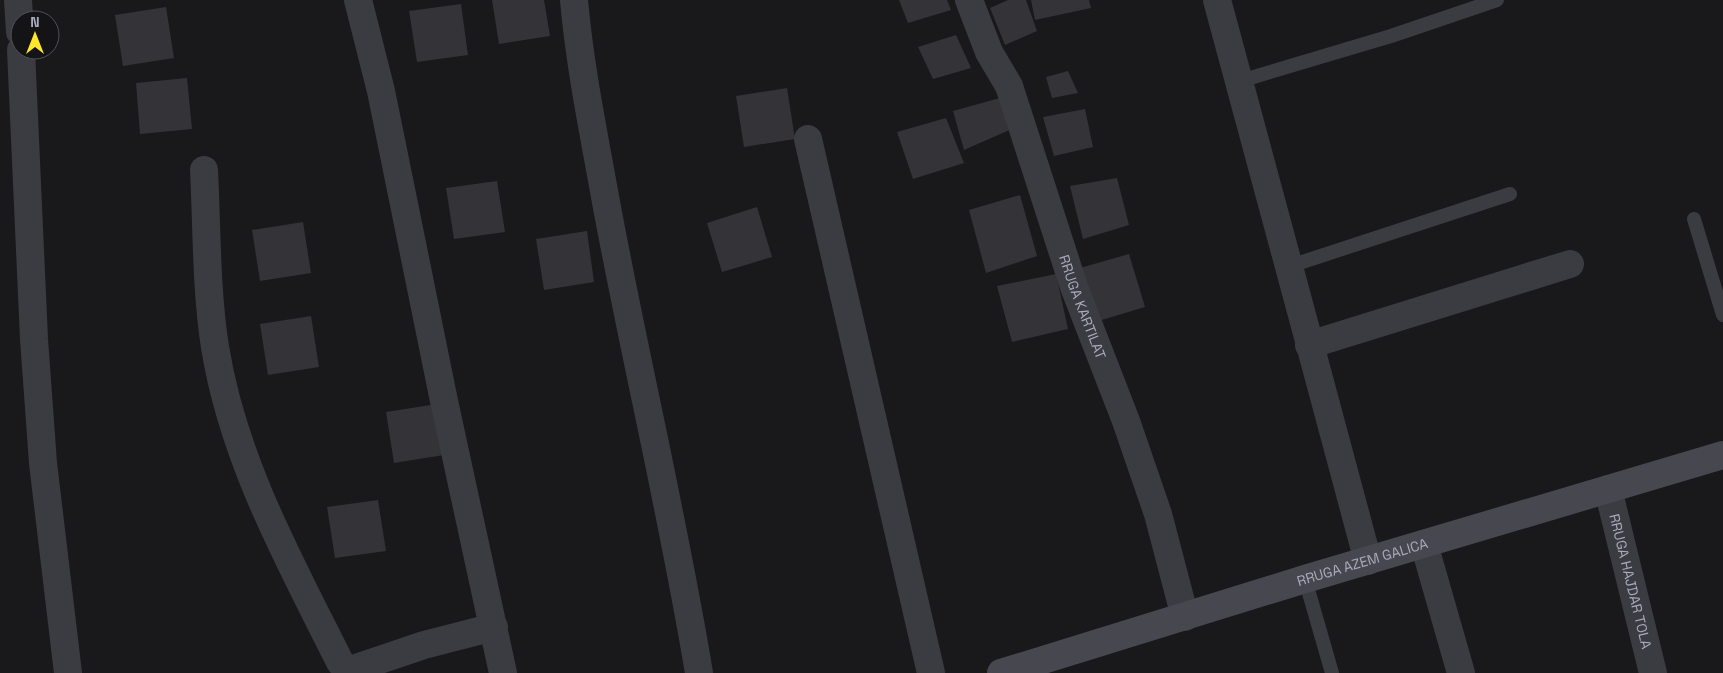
<svg xmlns="http://www.w3.org/2000/svg" width="1723" height="673" viewBox="0 0 1723 673" font-family="'Space Grotesk',sans-serif">
	<style>
		.building { fill: #343337 }
		.lines { fill: none; stroke-linecap: round; stroke-linejoin: round }
		.lane { stroke: #3b3b42; stroke-width: 14 }
		.street { stroke: #3b3b42; stroke-width: 28 }
		.secondary { stroke: #474750; stroke-width: 28 }
		.labels { text-anchor: middle; stroke-width: 4; stroke-linejoin: round; paint-order: stroke }
		.street-label { font-size: 14px; fill: #a9abbc; stroke: #141316 }
	</style>
	<rect width="100%" height="100%" fill="#19181b"/>
	<g class="building">
		<polygon points="492,0 544,0 550,36 499,44"/>
		<polygon points="899,0 947,0 951,10 908,23"/>
		<polygon points="1008,0 1026,0 1037,31 1005,45 990,8"/>
		<polygon points="1031,0 1089,0 1091,8 1035,20"/>
		<polygon points="461,4 468,55 417,62 409,11"/>
		<polygon points="166,7 174,58 123,66 115,15"/>
		<polygon points="956,35 971,68 933,79 918,47"/>
		<polygon points="1068,71 1078,93 1052,98 1046,77"/>
		<polygon points="187,78 192,129 140,134 136,83"/>
		<polygon points="787,88 795,139 744,147 736,96"/>
		<polygon points="1000,98 1014,128 964,150 953,111"/>
		<polygon points="1085,109 1093,147 1054,156 1043,117"/>
		<polygon points="946,118 964,163 913,179 897,132"/>
		<polygon points="1117,178 1129,225 1083,239 1070,186"/>
		<polygon points="497,181 505,232 454,239 446,188"/>
		<polygon points="1020,195 1037,256 986,273 969,210"/>
		<polygon points="757,207 772,257 722,272 707,223"/>
		<polygon points="303,222 311,273 260,281 252,230"/>
		<polygon points="587,231 594,282 544,290 536,239"/>
		<polygon points="1129,254 1145,307 1095,322 1080,268"/>
		<polygon points="1056,274 1068,329 1012,342 997,286"/>
		<polygon points="311,316 319,367 268,375 260,324"/>
		<polygon points="437,404 444,455 394,463 386,412"/>
		<polygon points="378,500 386,551 335,558 327,507"/>
	</g>
	<g class="lines">
		<g class="lane">
			<polyline points="1240,81 1391,36 1497,0"/>
			<polyline points="1694,219 1723,315"/>
			<polyline points="1290,266 1510,194"/>
			<polyline points="1305,579 1332,673"/>
		</g>
		<g class="street">
			<polyline points="18,0 20,32"/>
			<polyline points="358,0 381,91 444,401 503,673"/>
			<path d="M574 0C580 68 594 135 606 202 635 359 673 515 699 673"/>
			<path id="s1" d="M969 0 989 52 1009 86 1074 287 1126 421 1158 514 1185 617"/>
			<path d="M1217 0C1269 187 1317 374 1368 561"/>
			<polyline points="21,50 34,339 43,463 68,673"/>
			<polyline points="808,139 931,673"/>
			<path d="M204 170C207 229 206 290 215 347 233 460 290 562 340 662L346 669H353L424 645 494 627"/>
			<polyline points="1309,345 1570,264"/>
			<path id="s2" d="M1608 489 1653 673"/>
			<polyline points="1424,544 1461,673"/>
		</g>
		<path class="secondary" id="s3" d="M1001 673 1305 579 1723 455"/>
	</g>
	<g class="labels">
		<g class="street-label">
			<text dy="5" stroke="none"><textPath href="#s1" startOffset="328">RRUGA KARTILAT</textPath></text>
			<text dy="5" stroke="none"><textPath href="#s3" startOffset="378">RRUGA AZEM GALICA</textPath></text>
			<text dy="5" stroke="none"><textPath href="#s2" startOffset="95">RRUGA HAJDAR TOLA</textPath></text>
		</g>
	</g>
	<g transform="translate(35 35)"><circle r="24" fill="#141316" stroke="#505058"/>
	<path d="M0-4L9 19L0 12L-9 19Z" fill="#ffe72c"/>
	<text y="-8" font-size="14" font-weight="bold" text-anchor="middle" fill="#a9abbc">N</text>
	</g>
</svg>
